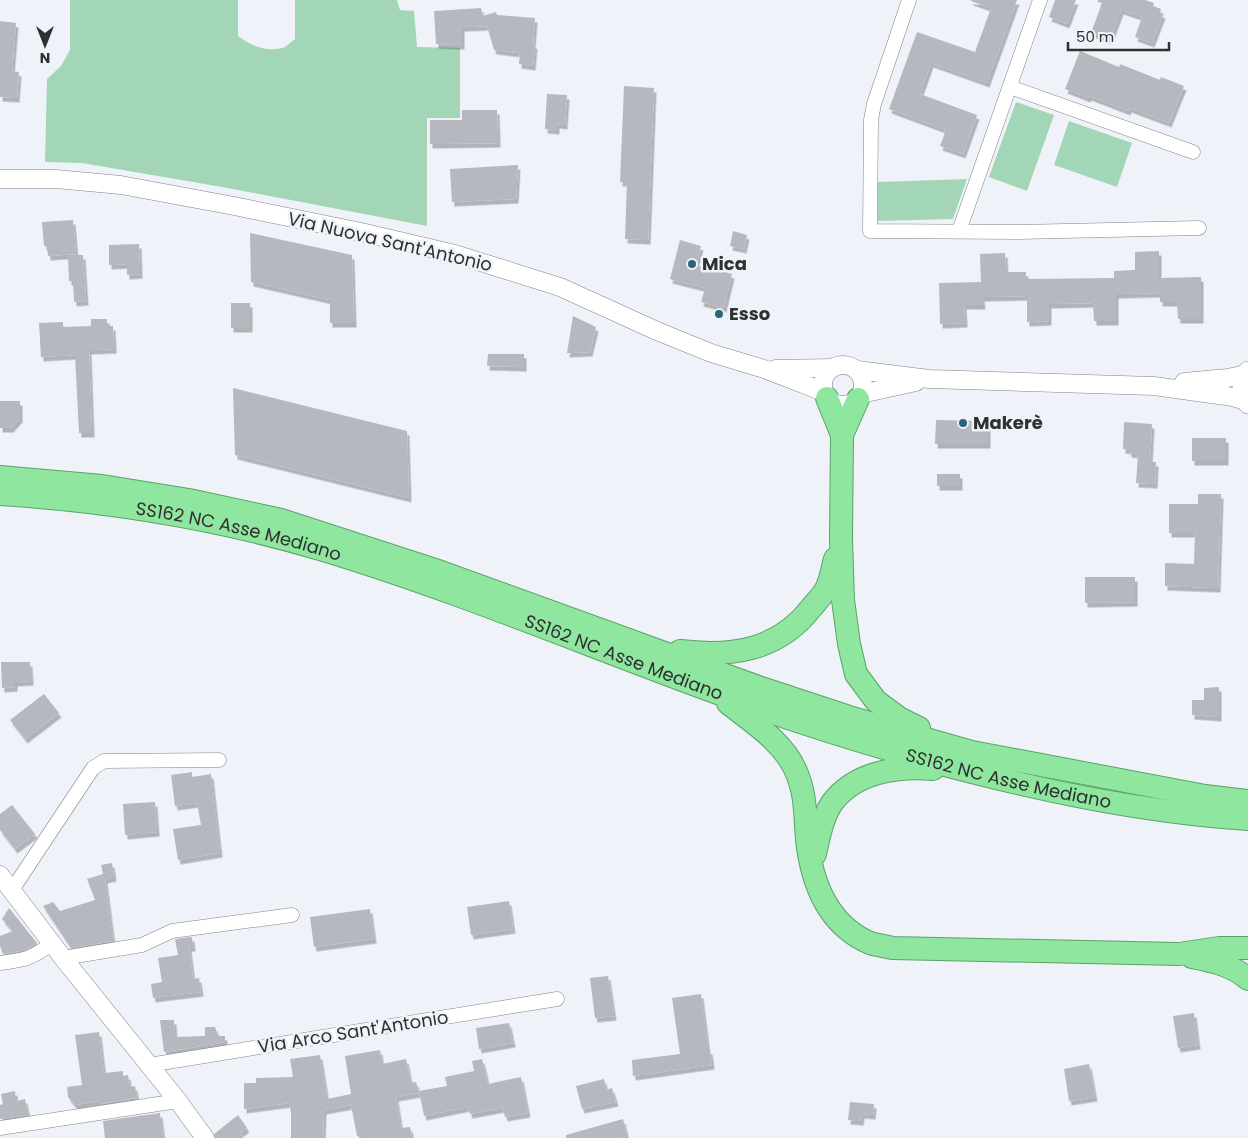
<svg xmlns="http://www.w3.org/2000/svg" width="1248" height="1138" viewBox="0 0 1248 1138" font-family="Poppins,sans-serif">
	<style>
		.green { fill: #a3d6b6 }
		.building { fill: #b5b9bf; filter: url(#shadow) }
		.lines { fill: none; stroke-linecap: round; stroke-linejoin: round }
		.minor-casing { stroke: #808389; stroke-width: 15 }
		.tertiary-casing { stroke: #808389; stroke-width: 19 }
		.secondary-casing { stroke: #808389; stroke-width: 20 }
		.trunk-casing { stroke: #5ba269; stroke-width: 24 }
		.minor { stroke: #fff; stroke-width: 14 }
		.tertiary { stroke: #fff; stroke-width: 18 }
		.secondary { stroke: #fff; stroke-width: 19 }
		.trunk { stroke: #8fe69e; stroke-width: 22 }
		.poi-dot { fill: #2c647e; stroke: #eff3f9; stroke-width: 2 }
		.labels { text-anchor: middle; stroke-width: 5; stroke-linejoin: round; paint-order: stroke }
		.street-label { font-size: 18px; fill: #2e3032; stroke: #eff3f9 }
		.poi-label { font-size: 18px; font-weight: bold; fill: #2e3032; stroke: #eff3f9; text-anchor: start }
	</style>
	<defs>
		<filter id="shadow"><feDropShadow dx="2.5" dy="4.5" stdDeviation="0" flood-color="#0004"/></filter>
	</defs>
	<rect width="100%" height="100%" fill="#eff3f9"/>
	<g class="green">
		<path d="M70 0H238V36C251 46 268 53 285 47 288 45 292 41 295 39V0H397L400 10 414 11 417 47 460 48V118H427V226L222 187 82 163 45 162 47 79 61 66 70 50Z"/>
		<polygon points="1016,102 1054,115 1027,191 989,177"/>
		<polygon points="1069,121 1132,143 1117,187 1054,165"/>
		<polygon points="967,179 953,219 878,221 877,182"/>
	</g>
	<g class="building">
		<polygon points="971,0 1017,0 987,83 931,63 920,94 977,115 963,154 940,146 946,130 889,109 917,32 975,52 991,8 971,1"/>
		<polygon points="1055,0 1076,0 1067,24 1049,17"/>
		<polygon points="1098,0 1145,0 1154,3 1153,6 1161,9 1160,13 1163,14 1152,43 1135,37 1142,17 1121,10 1110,40 1091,33 1102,3 1098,2"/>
		<polygon points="481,8 483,16 496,12 497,15 535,18 533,44 535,45 533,66 519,64 520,53 494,50 487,26 462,27 462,45 436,44 434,11"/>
		<polygon points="0,21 16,23 12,71 19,72 17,98 0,97"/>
		<polygon points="1080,51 1119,67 1120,64 1160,80 1161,77 1184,86 1169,123 1129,108 1128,111 1089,96 1088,98 1065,89"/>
		<polygon points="624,86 654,88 648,240 625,239 627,182 620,182"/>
		<polygon points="547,94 567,95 565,125 557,124 557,130 545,129"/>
		<polygon points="462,110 497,110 498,143 430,144 430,120 462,120"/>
		<polygon points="518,165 516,199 452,202 450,169"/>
		<polygon points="73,220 76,254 48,256 47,246 44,246 42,222"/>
		<polygon points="733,231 747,235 744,249 730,246"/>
		<polygon points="250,233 352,255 354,323 330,323 330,300 251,282"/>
		<polygon points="680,240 701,246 696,265 732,274 724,308 701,302 705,288 670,279"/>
		<polygon points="139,244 140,274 127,275 127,264 109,265 109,245"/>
		<polygon points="1159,251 1159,278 1201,277 1201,319 1178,319 1177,302 1160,302 1160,293 1116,294 1116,321 1094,321 1093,303 1049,304 1049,321 1027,322 1027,296 982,297 983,305 964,305 965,323 940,324 939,283 981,282 980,254 1005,253 1006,272 1026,272 1026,279 1114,278 1114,271 1135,270 1135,252"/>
		<polygon points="68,255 83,255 86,301 74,302 73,281 69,281"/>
		<rect x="231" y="303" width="19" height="25"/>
		<polygon points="573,316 596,327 590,352 567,353"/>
		<polygon points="91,319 107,319 107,326 113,326 114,349 89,350 92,433 79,433 75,355 41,357 39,323 63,322 63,327 91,326"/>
		<polygon points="488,354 524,354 524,367 487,366"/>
		<polygon points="233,388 407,431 409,498 235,455"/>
		<polygon points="0,401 20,401 20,418 11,428 0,428"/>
		<polygon points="936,420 988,421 988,444 935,444"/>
		<polygon points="1124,422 1152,424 1150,462 1156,462 1155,484 1136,483 1138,454 1129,453 1129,450 1123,449"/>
		<rect x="1192" y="438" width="34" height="23"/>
		<rect x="937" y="474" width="23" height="12"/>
		<polygon points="1198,494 1221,494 1218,588 1165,586 1165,563 1194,564 1195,533 1169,533 1169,504 1198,504"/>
		<polygon points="1085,577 1135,577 1135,602 1085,603"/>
		<polygon points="1,662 30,662 31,681 15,682 15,687 2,688"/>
		<polygon points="1219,687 1219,717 1192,715 1192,700 1204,700 1204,688"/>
		<polygon points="44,694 59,713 25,739 10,720"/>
		<polygon points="192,772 192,777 211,774 220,853 178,860 173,829 201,825 197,803 175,806 171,775"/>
		<polygon points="155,802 157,832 125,835 123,804"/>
		<polygon points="12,805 35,834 15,849 0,830 0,814"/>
		<polygon points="112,863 114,877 105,879 113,941 71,948 43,906 53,902 60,911 95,900 87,879 103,874 101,865"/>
		<polygon points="509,901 513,929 471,935 467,907"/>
		<polygon points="9,908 37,943 25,950 3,954 0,946 0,936 13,931 2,919"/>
		<polygon points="370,909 374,939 314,947 310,917"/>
		<polygon points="192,937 193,947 189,947 193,979 199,978 201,992 153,998 151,984 162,982 158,958 178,955 175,939"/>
		<polygon points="608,976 614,1016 595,1018 590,978"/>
		<polygon points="701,994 708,1050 710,1050 712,1065 633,1076 632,1060 680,1054 672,998"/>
		<polygon points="1194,1013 1198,1045 1178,1048 1173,1016"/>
		<polygon points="160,1020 174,1020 175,1037 205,1036 205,1027 215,1027 218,1036 225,1036 225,1042 164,1052"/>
		<polygon points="509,1023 513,1043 479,1049 476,1028"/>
		<polygon points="99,1032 104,1073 123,1071 123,1076 128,1075 130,1087 135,1086 137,1098 100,1104 100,1101 75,1105 68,1097 67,1087 82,1085 75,1035"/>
		<polygon points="380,1050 382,1064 406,1059 411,1083 416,1082 419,1093 396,1097 401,1128 410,1127 412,1138 362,1138 362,1136 357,1136 351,1105 324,1110 323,1138 291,1138 291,1113 289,1103 244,1109 244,1083 256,1083 256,1078 293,1077 290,1059 320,1055 327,1099 351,1094 345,1056"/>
		<polygon points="482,1059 488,1084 521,1077 528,1113 505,1117 503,1108 470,1114 468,1107 424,1116 419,1091 447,1086 445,1077 474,1071 472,1061"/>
		<polygon points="1089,1064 1095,1097 1069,1101 1064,1069"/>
		<polygon points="604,1079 606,1090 612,1088 616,1102 582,1109 576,1086"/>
		<polygon points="15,1091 16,1101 25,1099 28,1115 0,1119 0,1105 3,1104 1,1094"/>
		<polygon points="850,1102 874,1104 873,1115 862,1114 861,1121 848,1120"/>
		<polygon points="160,1113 163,1138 105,1138 103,1121"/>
		<polygon points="238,1115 247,1128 240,1133 243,1138 215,1138 214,1134"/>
		<polygon points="623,1119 627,1136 618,1138 566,1138 566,1135"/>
	</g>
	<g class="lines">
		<g class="minor-casing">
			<g id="minor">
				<polyline points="909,0 874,104 871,120 870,231 1019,232 1199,228"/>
				<polyline points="1010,87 1193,152"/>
				<polyline points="959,231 1040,0"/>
				<polyline points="12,890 93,768 104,761 219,760"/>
				<polyline points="63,958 142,945 172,931 292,915"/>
				<path d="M0 963C24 960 32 959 52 943"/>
				<polyline points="149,1065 557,999"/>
				<polyline points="0,1128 178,1101"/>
			</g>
		</g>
		<g class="tertiary-casing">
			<g id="tertiary">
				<polyline points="0,179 56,179 121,185 234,206 361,232 455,254 560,287 657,331 711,353 764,369 824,392"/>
				<circle cx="843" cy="385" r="20"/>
				<polyline points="775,369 833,368"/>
				<polyline points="857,370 929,379 1154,386 1233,397 1245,401"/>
				<polyline points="1184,382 1228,378 1246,374"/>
				<polyline points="861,394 916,382"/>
				<polyline points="0,875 63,958 178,1101 205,1138"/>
			</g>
		</g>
		<g class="secondary-casing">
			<path id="secondary" d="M1248 371C1240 381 1240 394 1248 404"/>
		</g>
		<g class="trunk-casing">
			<g id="trunk">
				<polyline points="827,398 842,435"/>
				<polyline points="858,399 842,435 841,538 843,600 849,644 856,674 876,701 899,718 919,728"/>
				<polyline points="0,477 102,486 189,500 281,520 441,572 761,688 849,717 972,752 1205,796 1248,801"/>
				<path id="s1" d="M0 494C108 501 216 518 320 549 453 589 581 643 712 691 781 717 851 739 922 759 1029 788 1138 812 1248 819"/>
				<path d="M680 651C732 657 778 651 812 607 817 601 823 595 826 589 831 580 832 569 835 559"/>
				<path d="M728 703C752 722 782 741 795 769 808 797 804 820 808 848 814 888 830 926 870 943 876 945 885 946 892 948L1179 954 1219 948H1248"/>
				<path d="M815 854C819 837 822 818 832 803 855 772 897 766 933 769"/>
				<path d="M1192 957C1212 961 1232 965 1248 979"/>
			</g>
		</g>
		<use href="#minor" class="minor"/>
		<use href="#tertiary" class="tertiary"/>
		<use href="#secondary" class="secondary"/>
		<use href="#trunk" class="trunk"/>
	</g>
	<g class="poi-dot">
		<circle cx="692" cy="264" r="5"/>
		<circle cx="719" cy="314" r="5"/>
		<circle cx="963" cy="423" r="5"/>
	</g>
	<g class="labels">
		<g class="street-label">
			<text transform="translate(390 242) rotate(13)" y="6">Via Nuova Sant'Antonio</text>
			<text dy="6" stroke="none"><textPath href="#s1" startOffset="242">SS162 NC Asse Mediano</textPath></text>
			<text dy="6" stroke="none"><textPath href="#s1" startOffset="648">SS162 NC Asse Mediano</textPath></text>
			<text dy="6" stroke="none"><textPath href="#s1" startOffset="1052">SS162 NC Asse Mediano</textPath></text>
			<text transform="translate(353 1032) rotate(-9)" y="6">Via Arco Sant'Antonio</text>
		</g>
		<g class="poi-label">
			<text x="702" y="270">Mica</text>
			<text x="729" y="320">Esso</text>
			<text x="973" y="429">Makerè</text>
		</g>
	</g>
	<g transform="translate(45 45) rotate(180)" stroke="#eff3f9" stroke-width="4" paint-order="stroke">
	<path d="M0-4L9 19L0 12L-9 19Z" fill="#2e3032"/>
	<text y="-8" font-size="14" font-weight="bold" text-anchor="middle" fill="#2e3032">N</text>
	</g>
	<path d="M1068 42v8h101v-8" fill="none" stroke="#2e3032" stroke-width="2.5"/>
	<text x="1076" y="42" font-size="15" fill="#2e3032" stroke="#eff3f9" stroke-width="4" paint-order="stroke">50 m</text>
</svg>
